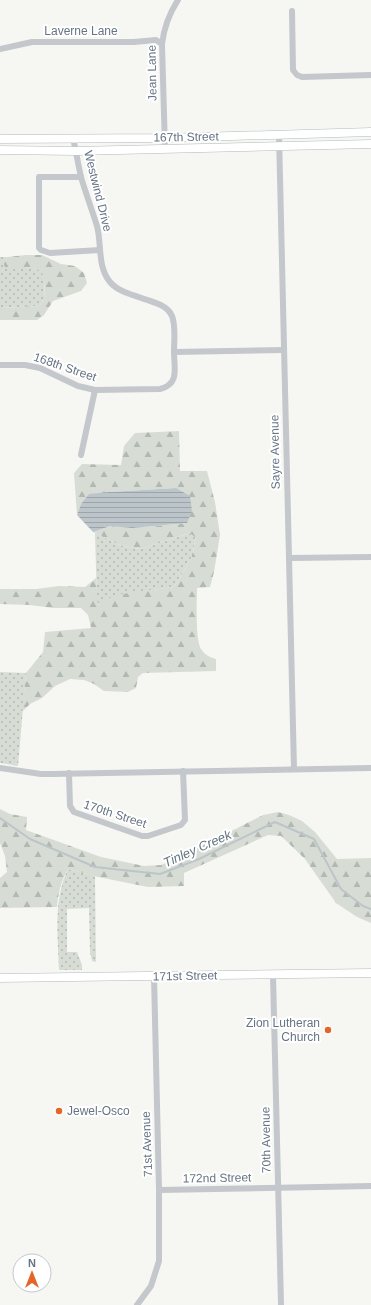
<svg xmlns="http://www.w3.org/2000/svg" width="371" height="1305" viewBox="0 0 371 1305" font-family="Arial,sans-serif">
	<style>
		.grass { fill: url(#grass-dots) }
		.forest { fill: url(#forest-firs) }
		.water { fill: url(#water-rules) }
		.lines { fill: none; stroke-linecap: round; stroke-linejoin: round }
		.stream { stroke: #bcc5ca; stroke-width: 2 }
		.secondary-casing { stroke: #b4b9be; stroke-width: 9 }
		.street { stroke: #c4c7cb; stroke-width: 6 }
		.secondary { stroke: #fff; stroke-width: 8 }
		.poi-dot { fill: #e26628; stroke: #fff; stroke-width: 1.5 }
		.labels { text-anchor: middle; stroke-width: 4; stroke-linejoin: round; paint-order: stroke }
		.street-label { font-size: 12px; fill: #667484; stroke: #fff }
		.poi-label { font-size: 12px; fill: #667484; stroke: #fff; text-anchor: end }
		.water-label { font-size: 13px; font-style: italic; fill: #627580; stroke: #fff }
	</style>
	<defs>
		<pattern id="grass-dots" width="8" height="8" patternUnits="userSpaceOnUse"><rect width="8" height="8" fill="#d7ddd4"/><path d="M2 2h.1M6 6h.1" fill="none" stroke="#b2b8b2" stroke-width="1.8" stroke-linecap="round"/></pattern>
		<pattern id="forest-firs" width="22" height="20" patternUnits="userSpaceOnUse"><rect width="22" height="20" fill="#d7ddd4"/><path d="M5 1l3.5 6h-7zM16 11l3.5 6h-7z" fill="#b2b8b2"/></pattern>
		<pattern id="water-rules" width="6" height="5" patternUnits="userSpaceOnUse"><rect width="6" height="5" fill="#bcc5ca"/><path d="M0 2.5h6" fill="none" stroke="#9da5aa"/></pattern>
	</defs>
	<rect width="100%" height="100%" fill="#f6f7f3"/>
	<g class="grass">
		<polygon points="0,257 7,257 4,264 25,268 33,268 40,270 45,276 44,300 39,306 0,308"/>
		<polygon points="95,533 120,545 140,549 190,533 196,538 191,559 174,587 146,591 97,605"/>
		<polygon points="0,672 26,673 18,766 0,763"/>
		<path d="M68 869 95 876 96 962 92 961 90 952 89 908 67 909V952H77L82 965V970H59C58 936 53 900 68 869Z"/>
	</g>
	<g class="forest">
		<path d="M26 255H42L61 264 75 266 84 273 87 283 81 291 53 301 44 315 37 320H0V308L39 306 44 300C45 282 49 266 24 268 17 269 12 270 5 268L4 264 7 257Z"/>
		<path d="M179 431 180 471H207L215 502 220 535 214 572 210 587 197 588C197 600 195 640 201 649 205 655 209 657 216 659V671L143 673 138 677 136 688 128 692 104 691 94 684 84 680 70 679 55 686 42 698 30 704 22 712 26 673 43 652 45 632 91 628 88 615 81 608H53L30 605 0 604V589H36L59 586 85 587 96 578 98 605 115 595 174 587 191 559 196 538 190 533 140 549 120 545 93 532 110 526 132 528 187 523 176 488 109 492 81 504 77 515 74 473 82 464 121 465 124 446 135 433Z"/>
		<path d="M0 809 10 814 27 817 26 830 101 857 144 866 161 865 186 854 263 815 278 812 289 815 302 821 315 832 337 859 371 858V923L357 917 336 903 305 859 281 836 268 835 184 873V886L148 887 98 877 68 869C61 881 58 894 57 907L0 908V878L7 872 5 856 0 843Z"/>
	</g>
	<polygon class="water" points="176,488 190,496 192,511 187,523 132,528 110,526 93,532 77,515 81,504 89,494 109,492"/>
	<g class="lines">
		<polyline class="stream" points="0,818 30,839 95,867 160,874 199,859 275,822 314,839 341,889 363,906 371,909"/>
		<g class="secondary-casing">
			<g id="secondary">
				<polyline points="0,139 165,138 371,132"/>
				<polyline points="0,150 76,151 371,144"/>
				<polyline points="0,978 371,973"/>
			</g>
		</g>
		<g class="street">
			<polyline points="292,11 293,70 297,75 302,77 371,75"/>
			<polyline points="0,49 32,42 134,42 156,40 162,44"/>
			<polyline points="279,135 294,769"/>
			<path d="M73 138C76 151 78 164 81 177 86 194 92 210 97 226 102 245 97 266 110 282 125 300 164 297 172 316 176 326 174 341 174 352"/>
			<path d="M165 149 162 44C164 27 169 14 178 0"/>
			<polyline points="81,177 39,177 39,248 41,250 50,253 100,250"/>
			<path d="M0 365H25L40 368 78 386 95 390 160 389C180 384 174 368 174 352L284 350"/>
			<polyline points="81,455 95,390"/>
			<polyline points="289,558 371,557"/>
			<polyline points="0,768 41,774 52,774 371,768"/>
			<polyline points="69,773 70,806 74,812 142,836 148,836 181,825 185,820 183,771"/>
			<polyline points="273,975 281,1305"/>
			<polyline points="159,1190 371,1186"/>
			<polyline points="137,1305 151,1286 159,1261 159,1190 154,976"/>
		</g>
		<use href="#secondary" class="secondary"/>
	</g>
	<g class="poi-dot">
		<circle cx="328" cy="1030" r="4"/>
		<circle cx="59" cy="1111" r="4"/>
	</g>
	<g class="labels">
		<g class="street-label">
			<text x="81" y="35">Laverne Lane</text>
			<text transform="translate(152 73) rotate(-91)" y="4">Jean Lane</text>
			<text transform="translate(186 137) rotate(-1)" y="4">167th Street</text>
			<text transform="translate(98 191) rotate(76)" y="4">Westwind Drive</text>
			<text transform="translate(65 367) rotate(19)" y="4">168th Street</text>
			<text transform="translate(275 452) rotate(-91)" y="4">Sayre Avenue</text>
			<text transform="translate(115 814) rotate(18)" y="4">170th Street</text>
			<text transform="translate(185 976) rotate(-1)" y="4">171st Street</text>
			<text transform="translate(266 1140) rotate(-91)" y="4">70th Avenue</text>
			<text transform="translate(147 1144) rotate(-92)" y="4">71st Avenue</text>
			<text transform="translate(217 1178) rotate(-1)" y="4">172nd Street</text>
		</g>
		<g class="poi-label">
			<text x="320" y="1027">Zion Lutheran<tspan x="320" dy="14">Church</tspan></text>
			<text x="67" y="1115" text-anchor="start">Jewel-Osco</text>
		</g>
		<g class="water-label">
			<text transform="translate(197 848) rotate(-24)" y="5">Tinley Creek</text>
		</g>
	</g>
	<g transform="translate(32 1273)"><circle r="19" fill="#ffffff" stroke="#c2c7ce"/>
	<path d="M0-3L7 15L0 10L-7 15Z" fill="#e26628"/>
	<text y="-6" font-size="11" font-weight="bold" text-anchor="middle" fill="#667484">N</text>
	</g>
</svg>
